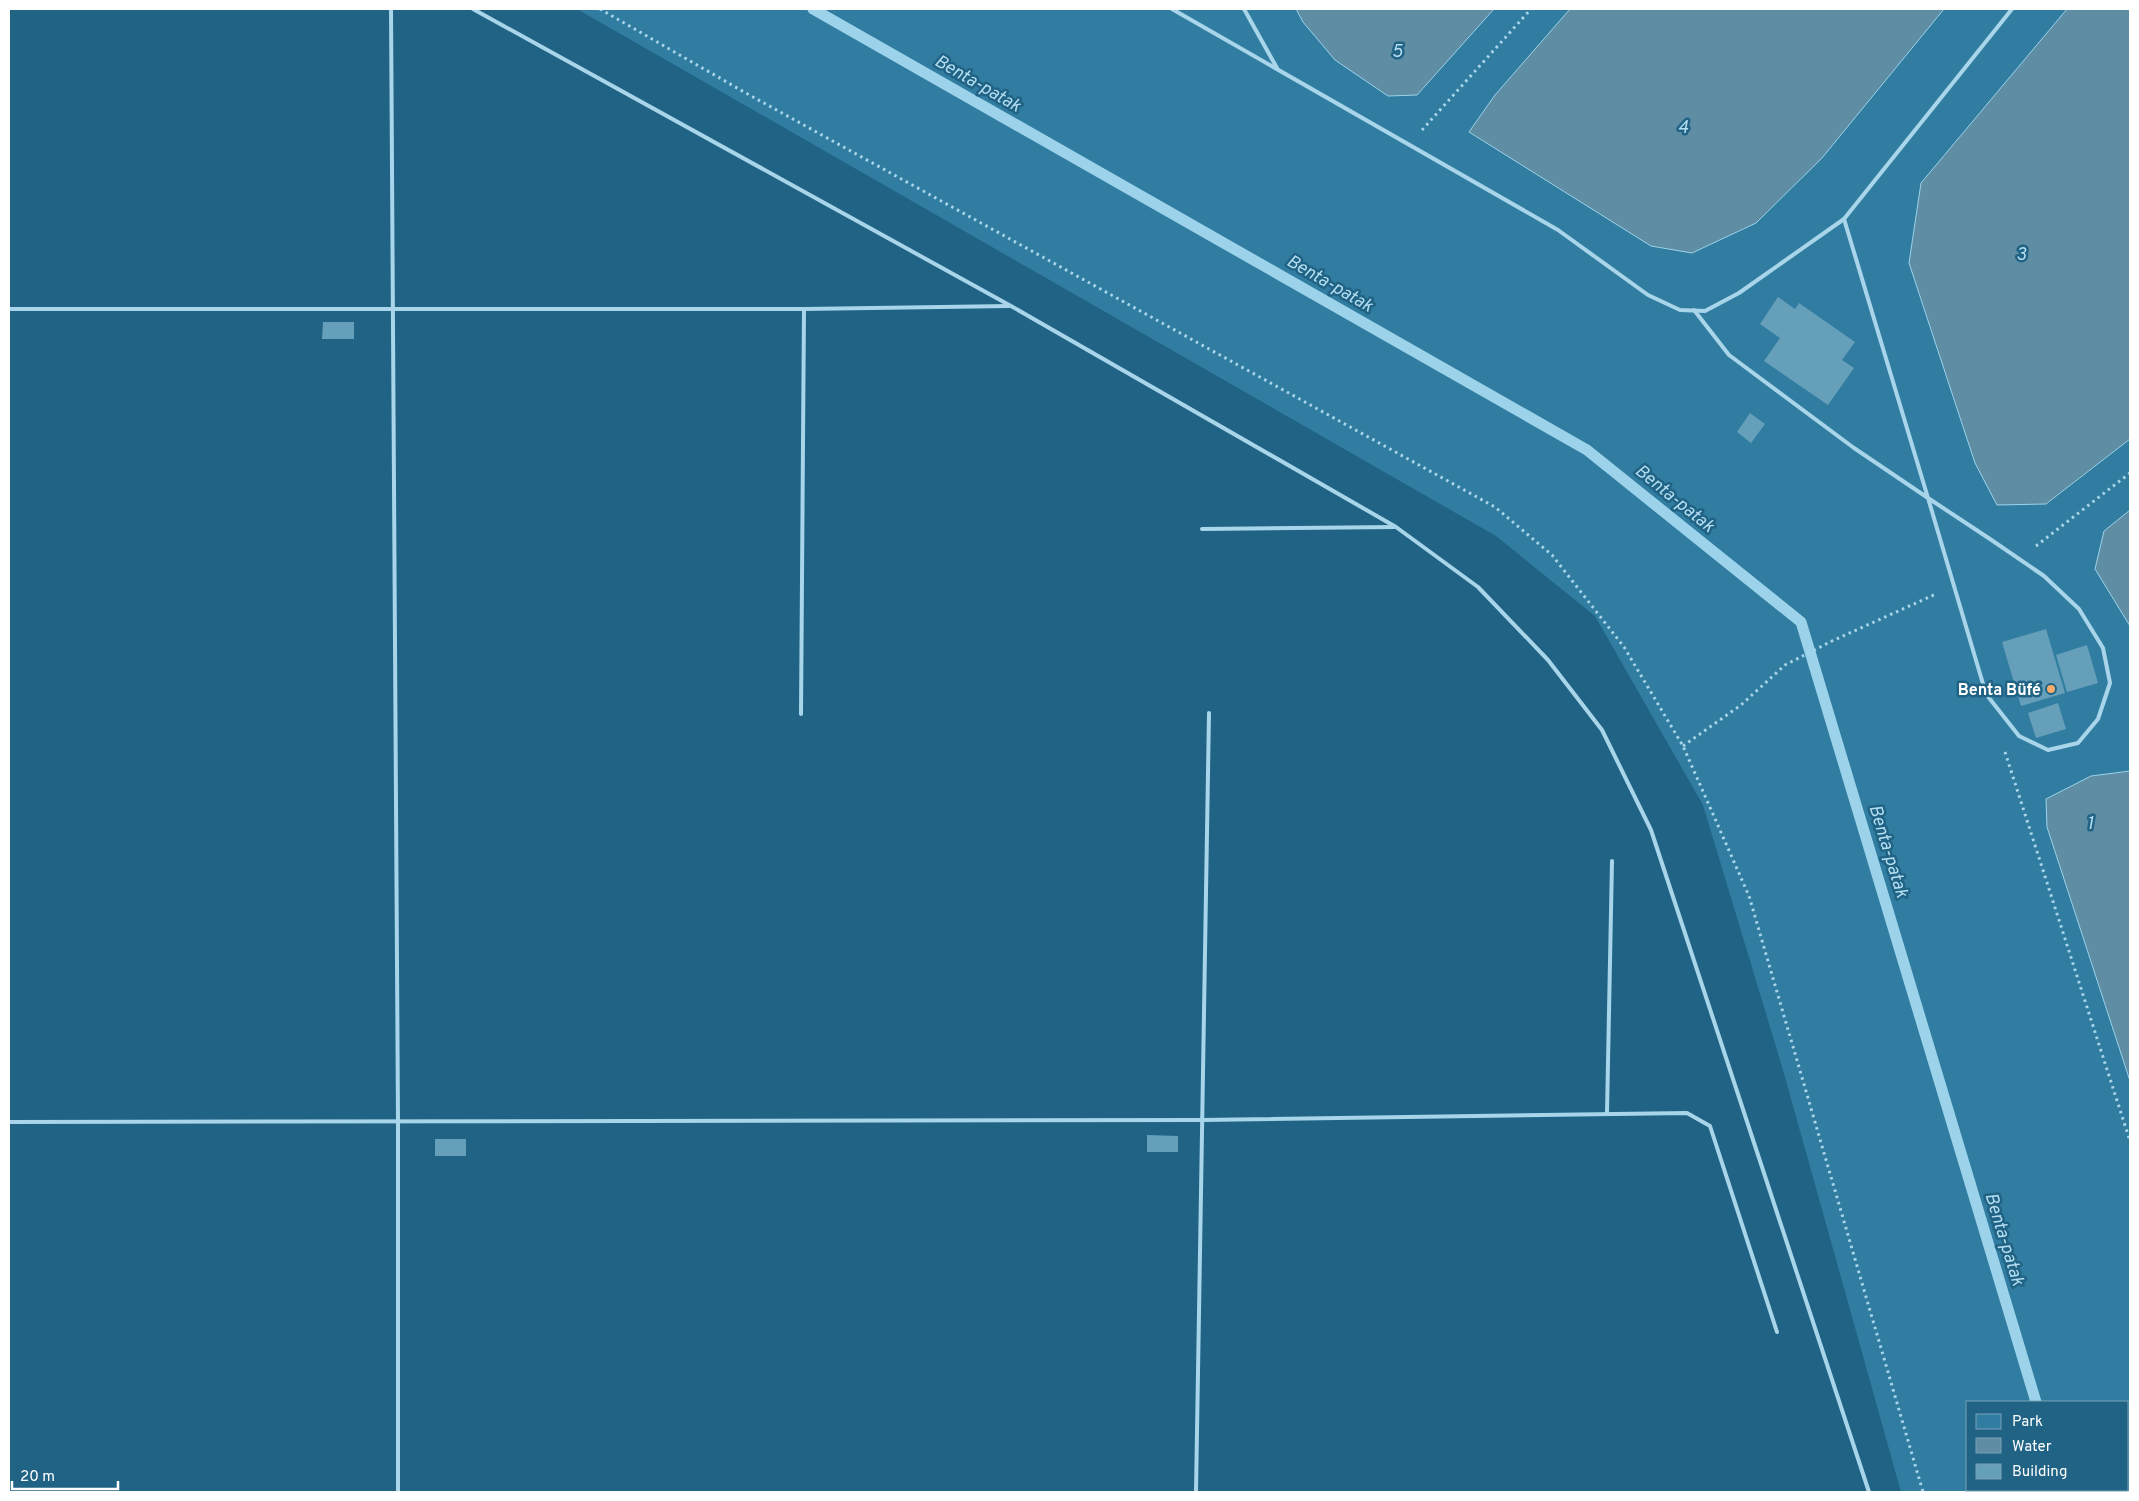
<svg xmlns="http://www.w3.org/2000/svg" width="2139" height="1501" viewBox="0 0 2139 1501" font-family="Overpass,sans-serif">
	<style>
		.green { fill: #317da1; fill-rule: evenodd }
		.water { fill: #5e8da4; stroke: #9cd3eb }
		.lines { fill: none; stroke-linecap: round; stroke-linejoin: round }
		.stream { stroke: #9cd3eb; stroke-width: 11 }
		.building { fill: #669fba }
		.path { stroke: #a8d5e9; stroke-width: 3; stroke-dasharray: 2.5 4; stroke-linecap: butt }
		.service { stroke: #a8d5e9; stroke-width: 4 }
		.poi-dot { fill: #f7ad69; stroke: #206385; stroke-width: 2 }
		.labels { text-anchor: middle; stroke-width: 5; stroke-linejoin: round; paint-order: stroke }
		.poi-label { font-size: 16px; font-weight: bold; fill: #fff; stroke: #206385; text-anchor: end }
		.water-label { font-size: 18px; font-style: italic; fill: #b4def1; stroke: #206385 }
	</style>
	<rect width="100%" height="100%" fill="#206385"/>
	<path class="green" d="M577 9H1296L1303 22 1335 60 1417 95 1494 9H1570L1495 95 1470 132 1692 253 1756 223 1822 158 1944 9H2067L1921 183 2047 504 2130 439V510L2104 531 2095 569 2130 626V771L2091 776 2047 827 2130 1081V1492H1901L1783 1070 1703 805 1595 616 1496 536ZM1968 1402H2128V1490H1968Z"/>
	<g class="water">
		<polygon points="1296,9 1494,9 1417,95 1388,96 1335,60 1303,22"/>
		<polygon points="1570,9 1944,9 1822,158 1756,223 1692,253 1651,246 1469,132 1495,95"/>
		<polygon points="2067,9 2130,9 2130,439 2046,504 1997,505 1975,463 1909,263 1921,183"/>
		<polygon points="2130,510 2130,626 2095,569 2104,531"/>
		<polygon points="2130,771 2130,1081 2047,827 2046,799 2091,776"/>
	</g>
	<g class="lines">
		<g class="stream">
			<polyline points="813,9 1587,450 1801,622 2036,1402"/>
			<polyline points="2063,1490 2063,1492"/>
		</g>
	</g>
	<g class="building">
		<polygon points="1778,297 1795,309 1799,303 1855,342 1842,360 1854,368 1828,405 1764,361 1780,338 1760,324"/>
		<polygon points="323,322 354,322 354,339 322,339"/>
		<polygon points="1750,413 1765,424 1751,443 1737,432"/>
		<polygon points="2046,629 2065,693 2021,706 2002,642"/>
		<polygon points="2087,645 2098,683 2067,692 2056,655"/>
		<polygon points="2058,703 2066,729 2036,738 2028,713"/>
		<polygon points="1147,1135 1178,1136 1178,1152 1147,1152"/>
		<rect x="435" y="1139" width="31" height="17"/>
	</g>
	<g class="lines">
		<g class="path">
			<polyline points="600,9 744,92 1495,507 1552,555 1624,647 1683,746 1749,896 1923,1492"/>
			<polyline points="1422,130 1531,9"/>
			<polyline points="2036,546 2130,473"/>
			<polyline points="1683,746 1741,705 1785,665 1832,641 1936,594"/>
			<polyline points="2005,752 2130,1141"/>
		</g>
		<g class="service">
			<polyline points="391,9 398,1121 398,1492"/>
			<polyline points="473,9 1011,306 1396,527 1478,587 1548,660 1602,730 1651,830 1869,1492"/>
			<polyline points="1172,9 1558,230 1648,295 1680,310 1705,311 1739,293 1844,219"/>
			<polyline points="1244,9 1277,68"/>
			<polyline points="9,309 804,309 1009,306"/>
			<polyline points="1694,310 1729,355 1854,448 1928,498 1990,539 2044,576 2079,609 2103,648 2110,683 2098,719 2078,743 2048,750 2019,736 1986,694 1954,586 1928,498 1844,219 2012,9"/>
			<polyline points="1202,529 1395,527"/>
			<polyline points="801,714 804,309"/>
			<polyline points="1607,1113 1612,861"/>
			<polyline points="9,1122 1202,1120 1687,1113 1710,1126 1777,1332"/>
			<polyline points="1196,1492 1209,713"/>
		</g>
	</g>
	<circle class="poi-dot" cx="2051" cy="689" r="5"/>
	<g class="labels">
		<g class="poi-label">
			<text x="2041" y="695">Benta Büfé</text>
		</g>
		<g class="water-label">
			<text x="1397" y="57">5</text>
			<text transform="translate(978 83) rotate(30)" y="6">Benta-patak</text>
			<text x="1683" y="133">4</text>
			<text x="2021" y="260">3</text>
			<text transform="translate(1330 283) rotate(30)" y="6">Benta-patak</text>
			<text transform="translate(1675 498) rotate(39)" y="6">Benta-patak</text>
			<text x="2090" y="829">1</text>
			<text transform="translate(1889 851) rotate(73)" y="6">Benta-patak</text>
			<text transform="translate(2005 1239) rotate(73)" y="6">Benta-patak</text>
		</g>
	</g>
	<rect width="2139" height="1501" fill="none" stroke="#ffffff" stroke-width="20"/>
	<rect x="1966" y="1401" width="162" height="90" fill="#206385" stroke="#79a1b6"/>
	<rect x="1976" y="1414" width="25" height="15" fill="#317da1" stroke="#79a1b6"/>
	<text x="2012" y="1426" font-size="15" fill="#ffffff">Park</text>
	<rect x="1976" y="1438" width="25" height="15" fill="#5e8da4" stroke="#79a1b6"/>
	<text x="2012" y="1451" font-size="15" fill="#ffffff">Water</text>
	<rect x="1976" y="1464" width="25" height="15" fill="#669fba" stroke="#79a1b6"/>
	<text x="2012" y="1476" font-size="15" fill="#ffffff">Building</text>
	<path d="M12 1481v8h106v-8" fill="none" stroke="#ffffff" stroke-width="2.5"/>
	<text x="20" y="1481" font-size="15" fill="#ffffff" stroke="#206385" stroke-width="4" paint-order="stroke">20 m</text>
</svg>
